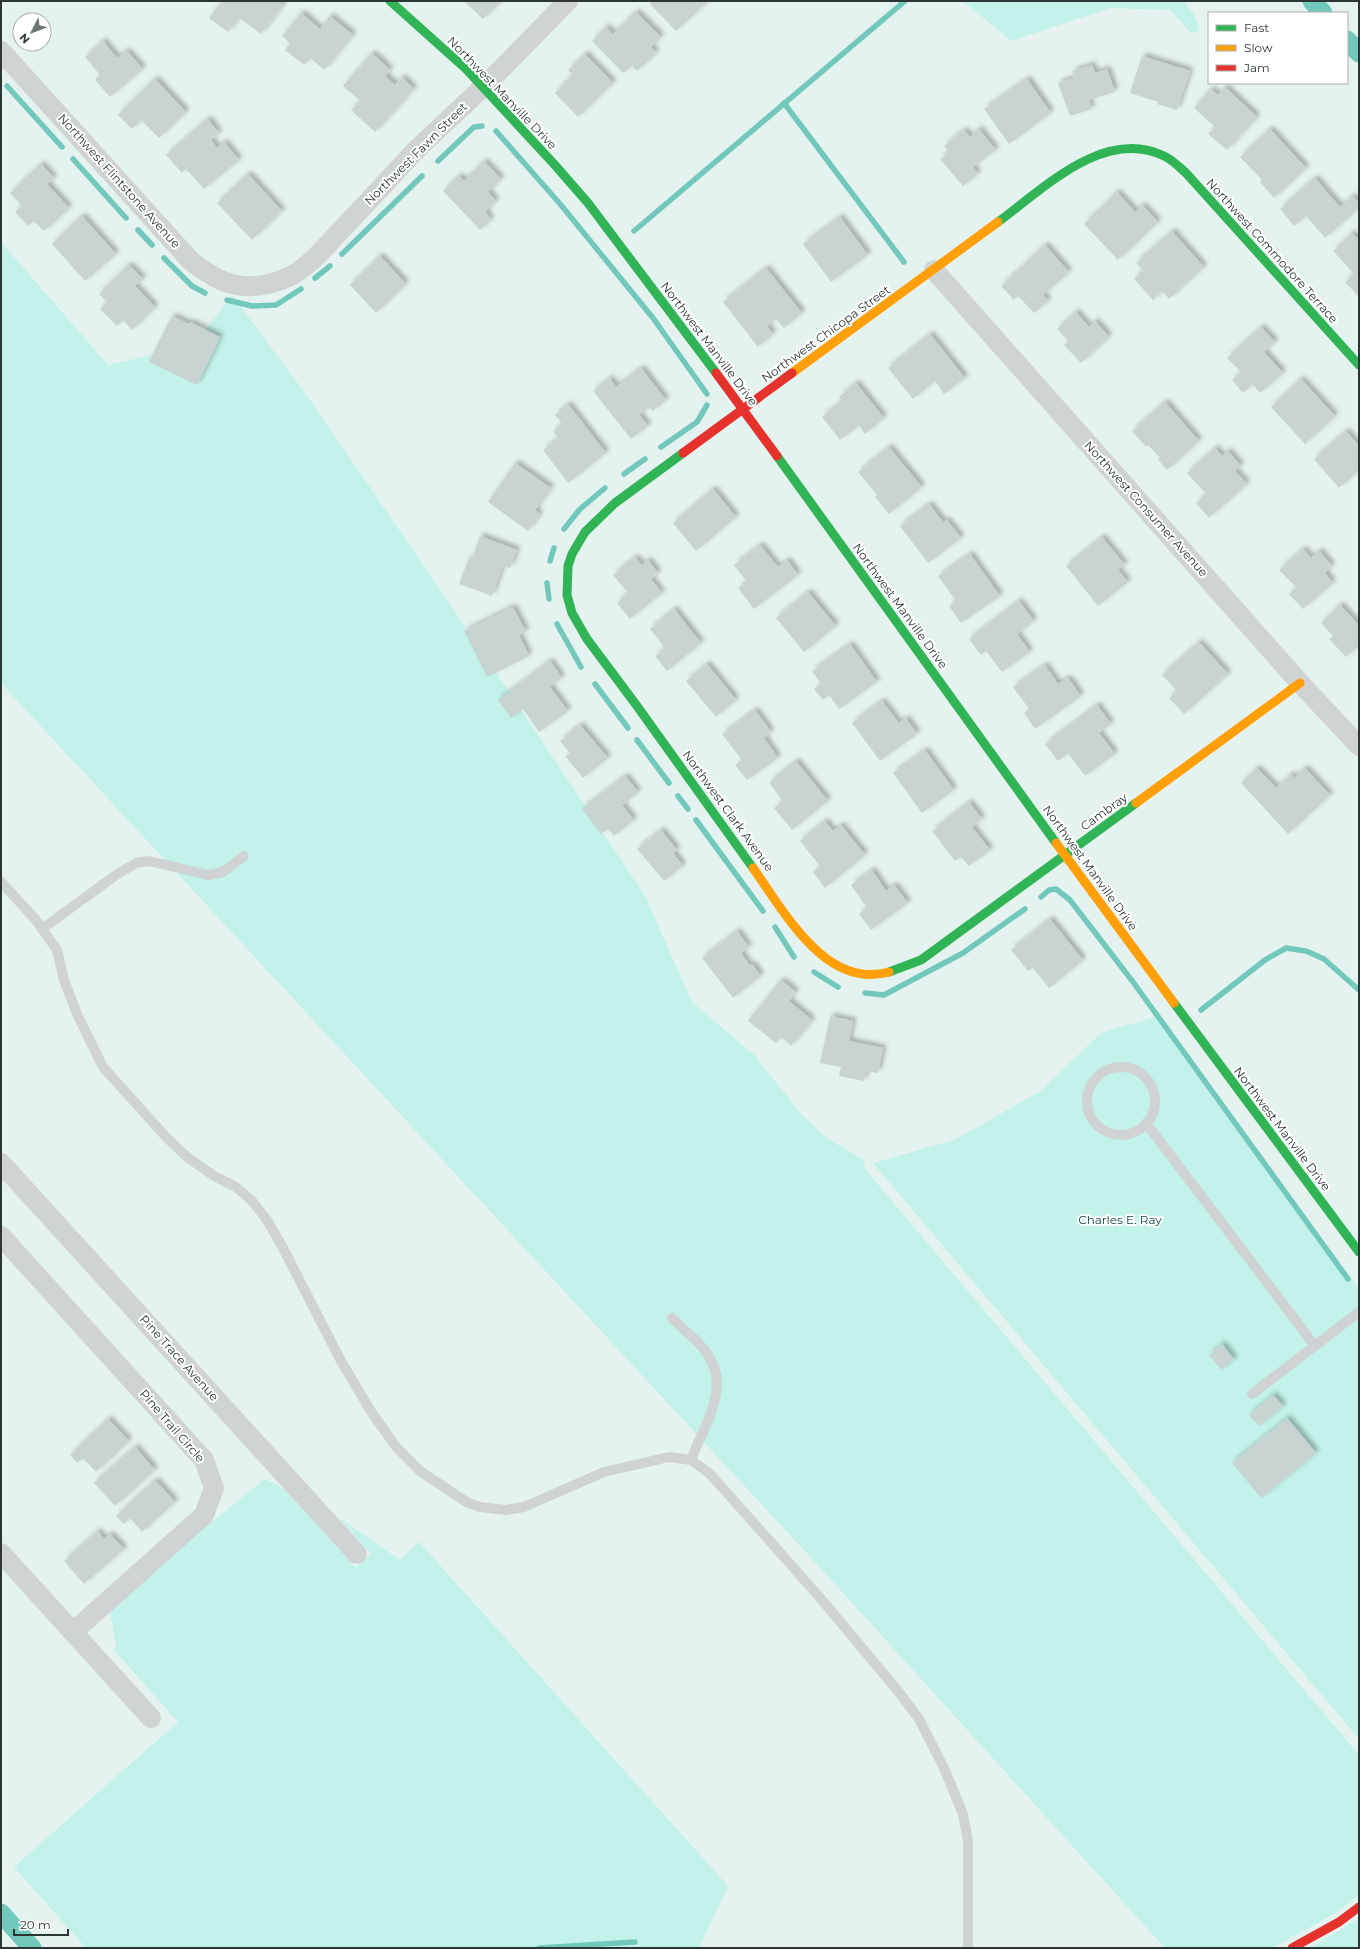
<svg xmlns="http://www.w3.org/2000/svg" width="1360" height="1949" viewBox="0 0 1360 1949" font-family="Montserrat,sans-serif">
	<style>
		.green { fill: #c2f2e9 }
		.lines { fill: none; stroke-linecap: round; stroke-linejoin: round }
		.stream { stroke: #73c8bc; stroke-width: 5.5 }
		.canal { stroke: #73c8bc; stroke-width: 19 }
		.building { fill: #c8d4d2; filter: url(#shadow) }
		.lane { stroke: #d0d3d3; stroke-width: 10 }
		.street { stroke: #d0d3d3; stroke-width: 20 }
		.fast { stroke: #30b455; stroke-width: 9 }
		.slow { stroke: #ff9f0a; stroke-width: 9 }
		.jam { stroke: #e5322d; stroke-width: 9 }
		.labels { text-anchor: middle; stroke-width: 4; stroke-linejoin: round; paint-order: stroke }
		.street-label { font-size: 12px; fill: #2c3634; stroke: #fff }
		.park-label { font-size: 12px; fill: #093f38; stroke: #fff }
	</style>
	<defs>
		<filter id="shadow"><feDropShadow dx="3.5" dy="-3.5" stdDeviation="2" flood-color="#0004"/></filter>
	</defs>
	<rect width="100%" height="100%" fill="#e5f3f0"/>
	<g class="green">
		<polygon points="963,1 1184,1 1194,15 1200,31 1191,33 1170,10 1110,8 1011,41"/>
		<polygon points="1,242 108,365 195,345 232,295 313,404 477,644 645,896 692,1002 754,1055 802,1115 828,1139 864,1160 865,1169 1359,1755 1359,1895 1334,1914 1272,1948 1165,1948 815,1562 1,683"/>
		<polygon points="1158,1016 1359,1289 1359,1739 873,1163 954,1140 1041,1091 1101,1033"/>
		<polygon points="265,1479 283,1488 356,1568 371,1554 337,1516 400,1560 419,1542 728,1886 699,1948 86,1948 14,1867 178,1722 114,1650 116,1646 110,1611 193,1537"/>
		<polygon points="1359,1918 1359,1948 1311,1948"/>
	</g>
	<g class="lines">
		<g class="stream">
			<polyline points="7,86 62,147"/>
			<polyline points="784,103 904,262"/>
			<polyline points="496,131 561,205 653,318 707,394"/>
			<polyline points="73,159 126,218"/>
			<polyline points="438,161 474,127 482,126"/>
			<polyline points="138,230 152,245"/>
			<polyline points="634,231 905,1"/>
			<polyline points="342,254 422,176"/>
			<polyline points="164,258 192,286 205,293"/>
			<polyline points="315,278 330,266"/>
			<polyline points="227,300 252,306 276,305 301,289"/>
			<polyline points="661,447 697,422 707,405"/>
			<polyline points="624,474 645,459"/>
			<polyline points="564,529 580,509 605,488"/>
			<polyline points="550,561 554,548"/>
			<polyline points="547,583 549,599"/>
			<polyline points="557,624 581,667"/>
			<polyline points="595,684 628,728"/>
			<polyline points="637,740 669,783"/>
			<polyline points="678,796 688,809"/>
			<polyline points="696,820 763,911"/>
			<polyline points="1041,897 1049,890 1056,889 1070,900 1133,982 1348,1279"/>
			<polyline points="775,927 794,957"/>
			<polyline points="814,972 838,987"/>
			<polyline points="865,993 884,995 963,953 1025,909"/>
			<polyline points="1201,1010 1265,960 1286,948 1306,951 1324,959 1359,990"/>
			<polyline points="539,1948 635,1942"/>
		</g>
		<g class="canal">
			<polyline points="1312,1 1323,13"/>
			<polyline points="1347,40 1359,53"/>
			<polyline points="1,1913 32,1948"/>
		</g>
	</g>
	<g class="building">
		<polygon points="222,1 278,1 283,5 261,34 239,18 228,32 209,18"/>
		<polygon points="464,1 501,1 483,19"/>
		<polygon points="653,1 708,1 676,31 650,4"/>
		<polygon points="636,12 661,37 651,47 656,53 637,71 632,66 623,73 592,41 606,27 613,34"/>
		<polygon points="301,13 320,29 330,16 353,35 324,70 310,58 304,65 285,50 290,43 282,36"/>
		<polygon points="103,41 117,58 127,51 143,69 110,97 95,80 100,75 85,57"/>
		<polygon points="372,53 390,70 385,76 395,85 402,77 414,89 375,132 351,110 360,101 343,86"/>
		<polygon points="585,54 613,83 578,117 555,93 573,75 568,70"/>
		<polygon points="1142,56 1190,71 1177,110 1157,104 1158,102 1130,93"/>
		<polygon points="1092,65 1095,73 1107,69 1115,92 1089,100 1092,109 1070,116 1058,83 1074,78 1072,71"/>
		<polygon points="155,79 186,112 159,138 141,120 132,129 118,115"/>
		<polygon points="1027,79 1051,113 1009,144 984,109"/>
		<polygon points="1225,87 1257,117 1227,150 1208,134 1215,127 1194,108 1211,89 1218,95"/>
		<polygon points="208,119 219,133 211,140 217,148 224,142 239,160 204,189 186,169 182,173 166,155"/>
		<polygon points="979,129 996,150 973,167 978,174 963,186 940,159 949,152 944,146 964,130 970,137"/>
		<polygon points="1270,129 1306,168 1274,198 1260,182 1262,180 1240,157"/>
		<polygon points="484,161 501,179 488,192 496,201 485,212 491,219 480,230 443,191 459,176 464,181"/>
		<polygon points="41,164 54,178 47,184 69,208 44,231 34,221 28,226 15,212 22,206 10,193"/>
		<polygon points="248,174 282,211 252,240 217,203"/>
		<polygon points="1315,178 1340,207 1352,196 1359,203 1359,208 1325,238 1306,216 1294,226 1280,209"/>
		<polygon points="1117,192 1135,212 1142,205 1158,222 1118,260 1084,224"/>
		<polygon points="82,216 116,254 85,281 52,244"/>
		<polygon points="840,217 868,255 831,282 803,244"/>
		<polygon points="1172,231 1204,267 1169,299 1162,291 1153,300 1134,279 1143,270 1136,263"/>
		<polygon points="1352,233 1359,240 1359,297 1345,282 1354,274 1333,251"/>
		<polygon points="1045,245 1069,272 1043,295 1048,301 1034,313 1018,296 1014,300 1001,286"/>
		<polygon points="380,256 406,284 376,313 350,285"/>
		<polygon points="129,265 143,279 135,286 155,307 132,330 123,320 117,326 100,309 107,302 99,294"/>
		<polygon points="766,268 802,313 784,328 776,319 767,326 773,334 758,347 723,302"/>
		<polygon points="1076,312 1089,327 1095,321 1109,337 1081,363 1064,345 1068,341 1057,329"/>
		<polygon points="172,316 189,324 190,322 220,337 197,385 149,362"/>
		<polygon points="1261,327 1275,342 1264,352 1283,373 1260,393 1252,384 1243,393 1232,380 1241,372 1227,358"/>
		<polygon points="930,334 965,378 944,394 935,381 913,399 888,368"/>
		<polygon points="641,368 666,400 653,411 649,407 639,415 648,426 631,439 593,391 610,378 616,387"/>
		<polygon points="1301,379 1335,416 1305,444 1271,407"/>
		<polygon points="856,383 884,418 865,434 859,425 840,440 822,417 842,401 839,397"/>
		<polygon points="1165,402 1199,441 1167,470 1158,460 1160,458 1148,445 1146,447 1132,431"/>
		<polygon points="568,404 606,453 568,483 543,450 558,438 553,431 562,424 555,415"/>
		<polygon points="1346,431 1359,446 1359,470 1339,488 1314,459"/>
		<polygon points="889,447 922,487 889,514 875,497 877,495 858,472"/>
		<polygon points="1215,448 1222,456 1228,451 1241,466 1235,471 1247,484 1209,518 1196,503 1206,494 1187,473"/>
		<polygon points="515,463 551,488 535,510 540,514 528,531 488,502"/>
		<polygon points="713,489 736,517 696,551 673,523"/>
		<polygon points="929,504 943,522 947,520 961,538 928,563 900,526"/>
		<polygon points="480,536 517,550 510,568 503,565 492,596 459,584 469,558 472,559"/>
		<polygon points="1102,537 1125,565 1118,570 1128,582 1098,606 1066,566"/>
		<polygon points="760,545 778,567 787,560 798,575 754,609 738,588 747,582 734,565"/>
		<polygon points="1303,549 1311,558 1319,551 1332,566 1325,573 1333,583 1303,609 1289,594 1296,587 1279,570"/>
		<polygon points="970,554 1000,596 961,623 949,606 956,601 938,576"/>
		<polygon points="635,557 642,565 648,560 658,573 651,579 662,593 630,619 617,603 628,593 613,575"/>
		<polygon points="808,592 836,626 804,652 776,618"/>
		<polygon points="1019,601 1034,621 1017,634 1030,652 1002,672 986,651 981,655 969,639"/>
		<polygon points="1340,605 1359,625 1359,645 1346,657 1329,639 1333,636 1321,623"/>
		<polygon points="513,607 526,632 519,635 529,656 487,677 464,631"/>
		<polygon points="674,609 701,643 667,671 655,656 665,648 650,629"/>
		<polygon points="1199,642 1228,674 1184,714 1169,698 1177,691 1162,675"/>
		<polygon points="850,644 877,682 839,709 829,695 823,700 814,689 821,684 812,671"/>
		<polygon points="550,661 562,678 550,687 568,711 539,732 523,709 511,718 498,700"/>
		<polygon points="707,664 736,700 716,717 686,681"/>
		<polygon points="1045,665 1058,684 1068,678 1081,696 1035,729 1024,713 1029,709 1013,687"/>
		<polygon points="882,701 899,723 906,718 917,734 880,761 852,723"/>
		<polygon points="1097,705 1111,724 1099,733 1115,754 1085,776 1068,753 1058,761 1045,744"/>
		<polygon points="755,710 771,732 764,738 778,758 747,780 735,765 742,760 722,734"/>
		<polygon points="580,725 608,758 583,778 565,756 570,753 560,741"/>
		<polygon points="925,750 954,790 922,813 893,773"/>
		<polygon points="796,761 828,801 792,830 774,808 783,801 769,783"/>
		<polygon points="1257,768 1276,788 1291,774 1294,778 1305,768 1330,795 1288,834 1241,783"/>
		<polygon points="625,776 638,792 622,805 634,820 614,836 608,829 601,834 582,809"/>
		<polygon points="969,802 982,819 972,827 990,850 969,866 961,857 955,861 932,831"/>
		<polygon points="825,821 833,831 841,825 865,855 825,888 813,872 820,866 800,841"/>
		<polygon points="661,830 677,850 673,853 683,866 664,881 637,849"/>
		<polygon points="872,870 886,891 894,885 908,903 871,930 859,914 867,908 851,885"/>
		<polygon points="1050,919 1083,960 1049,988 1033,968 1028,971 1011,950"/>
		<polygon points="737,931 749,947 741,953 750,966 752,964 761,976 733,998 702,958"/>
		<polygon points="781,980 796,992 789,1001 812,1020 791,1046 781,1037 776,1043 748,1021"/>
		<polygon points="830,1016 853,1021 849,1041 883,1048 878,1073 866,1071 864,1081 839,1076 841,1067 820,1063"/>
		<polygon points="1222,1344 1234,1359 1221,1370 1209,1355"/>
		<polygon points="1273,1395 1283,1406 1259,1426 1249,1415"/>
		<polygon points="1287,1418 1316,1453 1261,1498 1232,1463"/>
		<polygon points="108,1419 129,1441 96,1472 83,1458 77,1463 70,1455"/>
		<polygon points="135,1447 155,1470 115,1506 94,1483"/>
		<polygon points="155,1480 175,1502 142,1532 130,1518 124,1524 116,1516"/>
		<polygon points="98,1531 104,1539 110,1534 124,1549 84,1584 64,1561"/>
	</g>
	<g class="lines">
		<g class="lane">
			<polyline points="1,882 36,920 57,950 64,980 77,1014 103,1067 166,1137 187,1157 214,1176 236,1187 252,1201 267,1220 283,1248 341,1361 372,1413 397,1448 420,1471 468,1503 480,1507 506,1510 524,1507 604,1472 669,1457 691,1460 709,1473 736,1503 822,1600 898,1691 919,1719 944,1768 963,1814 968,1841 968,1948"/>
			<polyline points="42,929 116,875 136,863 149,861 208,875 223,872 244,856"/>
			<circle cx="1121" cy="1101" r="34"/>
			<polyline points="1146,1123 1315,1346"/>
			<path d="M672 1318C682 1328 693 1337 703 1348 734 1385 705 1422 691 1460"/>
			<polyline points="1252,1394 1359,1312"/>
		</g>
		<g class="street">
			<path d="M1 51 190 260C220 285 246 294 284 279 307 270 326 246 343 228 367 203 391 177 415 151 437 130 459 110 481 89 511 60 539 30 568 1"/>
			<polyline points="934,270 1300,683 1359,746"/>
			<polyline points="1,1163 357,1554"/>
			<polyline points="1,1236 204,1460 214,1488 204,1515 73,1632"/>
			<polyline points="1,1553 151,1718"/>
		</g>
		<g class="fast">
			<polyline points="390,1 466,69 554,164 588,203 716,373"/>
			<path d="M998 222C1043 189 1104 127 1164 156 1173 160 1179 167 1186 173L1359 365"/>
			<polyline points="683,453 615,503 585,532 572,554 568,566 567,595 572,613 587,639 637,706 753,868"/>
			<polyline points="777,456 1056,843"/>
			<polyline points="889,972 921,960 1136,803"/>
			<polyline points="1174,1003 1359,1252"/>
		</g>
		<g class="slow">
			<polyline points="792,373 998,222"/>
			<polyline points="1136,803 1300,683"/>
			<polyline points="1056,843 1174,1003"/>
			<path d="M753 868C784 911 825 990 889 972"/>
		</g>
		<g class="jam">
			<polyline points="716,373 777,456"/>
			<polyline points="683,453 792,373"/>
			<polyline points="1292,1948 1339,1922 1359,1907"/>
		</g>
	</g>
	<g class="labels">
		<g class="street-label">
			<text transform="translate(502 93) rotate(46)" y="4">Northwest Manville Drive</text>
			<text transform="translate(416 154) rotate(-45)" y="4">Northwest Fawn Street</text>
			<text transform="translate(119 181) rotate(48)" y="4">Northwest Flintstone Avenue</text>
			<text transform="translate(1272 251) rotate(48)" y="4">Northwest Commodore Terrace</text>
			<text transform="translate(826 334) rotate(-36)" y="4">Northwest Chicopa Street</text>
			<text transform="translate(709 344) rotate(53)" y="4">Northwest Manville Drive</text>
			<text transform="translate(1146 509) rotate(48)" y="4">Northwest Consumer Avenue</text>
			<text transform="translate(900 606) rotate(54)" y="4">Northwest Manville Drive</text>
			<text transform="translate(728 811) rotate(54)" y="4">Northwest Clark Avenue</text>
			<text transform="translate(1104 812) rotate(-36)" y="4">Cambray</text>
			<text transform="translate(1090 868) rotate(54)" y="4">Northwest Manville Drive</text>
			<text transform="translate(1282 1129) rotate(53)" y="4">Northwest Manville Drive</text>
			<text transform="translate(179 1358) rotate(48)" y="4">Pine Trace Avenue</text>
			<text transform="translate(172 1426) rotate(49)" y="4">Pine Trail Circle</text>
		</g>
		<g class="park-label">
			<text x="1120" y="1224">Charles E. Ray</text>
		</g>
	</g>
	<rect width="1360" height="1949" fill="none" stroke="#2c3634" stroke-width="4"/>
	<rect x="1208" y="12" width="140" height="72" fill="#ffffff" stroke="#abafae"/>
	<rect x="1216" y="25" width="20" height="6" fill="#30b455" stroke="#abafae"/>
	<text x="1244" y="32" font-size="12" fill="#2c3634">Fast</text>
	<rect x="1216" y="45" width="20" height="6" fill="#ff9f0a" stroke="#abafae"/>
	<text x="1244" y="52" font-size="12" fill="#2c3634">Slow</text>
	<rect x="1216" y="65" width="20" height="6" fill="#e5322d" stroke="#abafae"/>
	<text x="1244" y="72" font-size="12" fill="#2c3634">Jam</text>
	<g transform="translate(32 32) rotate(228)"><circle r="19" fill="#ffffff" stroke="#abafae"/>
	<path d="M0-3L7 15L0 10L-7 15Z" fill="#6d7876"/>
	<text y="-6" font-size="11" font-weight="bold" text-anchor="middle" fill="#2c3634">N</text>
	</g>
	<path d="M14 1929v6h54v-6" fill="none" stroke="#2c3634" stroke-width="2"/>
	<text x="20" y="1929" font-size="12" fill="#2c3634" stroke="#ffffff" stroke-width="3" paint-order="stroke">20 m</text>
</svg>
